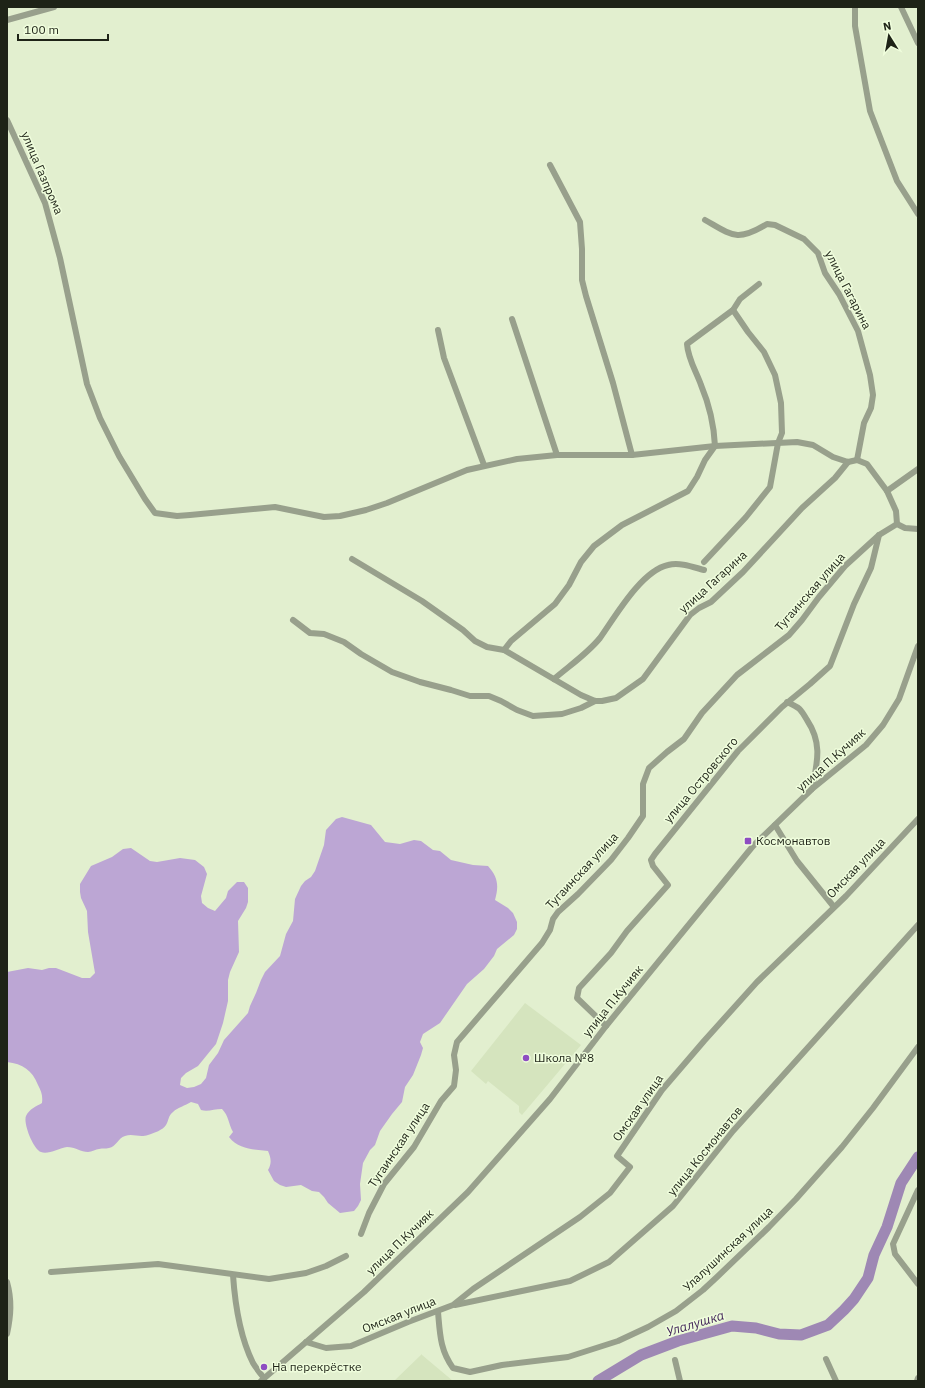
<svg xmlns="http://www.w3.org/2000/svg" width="925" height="1388" viewBox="0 0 925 1388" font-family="'IBM Plex Sans',sans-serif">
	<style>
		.built { fill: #d5e4be }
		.forest { fill: #bca6d4 }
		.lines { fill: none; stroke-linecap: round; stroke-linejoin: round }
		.river { stroke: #9e88b4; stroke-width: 11 }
		.minor { stroke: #98a08c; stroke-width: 6 }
		.poi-dot { fill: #8e4dc2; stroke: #effddc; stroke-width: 1.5 }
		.labels { text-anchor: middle; stroke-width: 3; stroke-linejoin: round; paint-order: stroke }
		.street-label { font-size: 12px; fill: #1e2317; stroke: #effddc }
		.poi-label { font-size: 12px; fill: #1e2317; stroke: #effddc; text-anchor: start }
		.water-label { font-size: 13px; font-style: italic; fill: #3d1e55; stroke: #effddc }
	</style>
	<rect width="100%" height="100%" fill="#e2efcf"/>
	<g class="built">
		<polygon points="525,1003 581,1045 522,1115 519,1112 519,1106 488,1081 486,1084 471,1071"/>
		<polygon points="422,1354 422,1355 453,1381 394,1381"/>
	</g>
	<path class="forest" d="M342 817 371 825 385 842 400 844 414 840 421 841 433 850 440 851 451 860 473 865 488 866C498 877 499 886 495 900L508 908 513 913 517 922V929L514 935 497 949 494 956 484 969 467 984 440 1023 423 1034 420 1042 423 1048 421 1055 413 1075 405 1087 402 1102 392 1114 380 1131 375 1145 370 1150 363 1163 360 1184 361 1200 358 1206 354 1211 340 1213 328 1203 324 1197 319 1192 312 1191 301 1185 286 1187 280 1185 274 1181 268 1170C272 1163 271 1158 268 1151 254 1149 239 1150 229 1137L233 1132C228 1123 229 1116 222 1109 214 1109 208 1112 201 1110L198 1104 191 1102C185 1106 178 1107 173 1112 168 1116 169 1120 166 1125 163 1130 154 1133 148 1135 139 1138 133 1133 125 1136 118 1138 116 1147 109 1148 105 1149 103 1148 99 1149 96 1149 92 1152 88 1152 81 1152 75 1147 67 1147 59 1148 48 1155 41 1152 33 1149 23 1123 26 1116 29 1109 37 1106 42 1103 43 1095 41 1091 38 1085 32 1070 23 1064 7 1062V972L28 968 42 970 49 968H56L82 978H90L95 973 88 932 87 911 81 898 80 892V884L91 866 112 857 123 849 131 848 150 861 157 862 180 858 195 860 204 867 207 874 201 896 202 903 208 908 215 911 226 898 228 891 237 882H244L248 888V902L246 908 238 921 239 952 230 972 228 980V1001L223 1023 216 1044 211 1050 198 1066 186 1073 181 1078 180 1085 187 1088 194 1087 201 1084 206 1078 209 1065 218 1053 224 1040 248 1013 250 1006 256 993 261 980 265 972 280 956 286 934 293 921 295 899 301 886 305 881 311 877 315 871 324 845 326 830 336 819Z"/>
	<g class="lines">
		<polyline class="river" points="598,1381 641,1355 678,1341 732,1326 756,1328 779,1334 801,1335 828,1325 844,1310 854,1299 868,1278 874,1255 887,1227 901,1183 918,1157"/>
		<g class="minor">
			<polyline points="855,7 855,26 870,111 897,181 918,214"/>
			<polyline points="901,7 918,43"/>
			<polyline points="7,20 54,7"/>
			<polyline points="7,120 45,203 60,258 87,384 100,418 119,456 145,499 155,513 177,516 190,515 275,507 324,517 340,516 366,510 387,503 467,470 517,459 557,455 632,455 715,446 797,442 813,445 833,457 848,462 857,460 867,464 887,491 896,511 897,524"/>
			<polyline points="550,165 580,222 582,249 582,280 586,296 613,383 632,455"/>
			<path d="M705 220C733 236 737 242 767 224L775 225 804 239 818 253 825 273 839 294 858 331 870 375 873 395 871 408 864 423 857 460"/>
			<polyline points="512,319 557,455"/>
			<polyline points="438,330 444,358 484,465"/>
			<polyline points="887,491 918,469"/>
			<polyline points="352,559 422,601 463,630 475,641 487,647 504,650 581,695 595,701 602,701 616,698 643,679 690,615 699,608 711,602 743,572 802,508 835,478 848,462"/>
			<polyline points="704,562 746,517 770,487 778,443 782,433 781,403 775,375 764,352 748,332 733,310"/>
			<polyline points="293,620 310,633 324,634 344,642 361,654 392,672 420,682 451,690 470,696 489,696 501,701 517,710 533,716 562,714 581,708 595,701"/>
			<path d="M504 650 511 641 555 604 569 585 581 562 594 546 622 525 688 491 697 477 705 460 715 446C714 425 709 404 701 385 696 371 688 359 687 344L733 310 740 299 759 284"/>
			<path d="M554 679C569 666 587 654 600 638 615 617 641 571 668 565 680 562 693 567 704 570"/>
			<path d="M787 702C800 708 800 708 807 720 823 744 817 763 812 789"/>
			<polyline points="775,825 797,861 834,907"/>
			<polyline points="606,1026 577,998 579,988 611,953 627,931 668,885 653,866 651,860 655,854 738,751 782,707 810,684 830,666 854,604 871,568 879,535"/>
			<polyline points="918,1190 893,1244 895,1254 918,1284"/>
			<polyline points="361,1234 369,1213 384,1184 414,1147 441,1101 454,1086 456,1070 454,1055 457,1042 542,943 550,930 553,919 558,912 578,894 611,860 628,838 643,816 643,784 649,768 667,752 684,739 702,713 737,675 789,635 802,620 819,597 845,566 879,535 897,524 905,528 918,529"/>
			<polyline points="51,1272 158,1264 269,1279 306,1273 326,1266 346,1256"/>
			<path d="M233 1275C235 1304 240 1337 253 1363 256 1368 260 1373 264 1378"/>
			<path d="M7 1282C12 1300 11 1315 7 1334"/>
			<polyline points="455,1305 570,1281 609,1262 673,1206 733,1131 918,925"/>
			<path d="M438 1312C440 1334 440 1350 453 1368L470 1372 502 1365 568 1357 618 1341 648 1327 676 1311 703 1290 717 1277 769 1227 796 1199 842 1147 873 1108 918 1047"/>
			<polyline points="306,1342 326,1348 351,1346 408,1322 453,1305 473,1289 580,1217 610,1193 630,1167 617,1156 662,1090 704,1041 757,982 846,896 918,819"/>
			<polyline points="826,1359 836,1381"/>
			<polyline points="675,1360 680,1381"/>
			<polyline points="261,1381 364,1292 468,1192 550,1099 606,1026 753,846 812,789 866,745 883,725 899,699 918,646"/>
			<polyline points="917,1381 918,1378"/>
		</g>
	</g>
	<g class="poi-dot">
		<rect x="744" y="837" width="8" height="8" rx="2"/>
		<circle cx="526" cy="1058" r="4"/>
		<circle cx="264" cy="1367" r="4"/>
	</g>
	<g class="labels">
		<g class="street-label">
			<text transform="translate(42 173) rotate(67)" y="4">улица Газпрома</text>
			<text transform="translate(848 290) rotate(63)" y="4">улица Гагарина</text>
			<text transform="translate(713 582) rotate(-42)" y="4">улица Гагарина</text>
			<text transform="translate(810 592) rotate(-49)" y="4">Тугаинская улица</text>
			<text transform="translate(831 760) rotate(-42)" y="4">улица П.Кучияк</text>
			<text transform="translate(701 780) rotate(-50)" y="4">улица Островского</text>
			<text transform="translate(856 868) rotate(-46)" y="4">Омская улица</text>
			<text transform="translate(582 871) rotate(-47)" y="4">Тугаинская улица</text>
			<text transform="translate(613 1001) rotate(-51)" y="4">улица П.Кучияк</text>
			<text transform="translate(638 1108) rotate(-55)" y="4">Омская улица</text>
			<text transform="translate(399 1145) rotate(-56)" y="4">Тугаинская улица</text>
			<text transform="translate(705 1151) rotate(-51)" y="4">улица Космонавтов</text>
			<text transform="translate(400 1242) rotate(-44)" y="4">улица П.Кучияк</text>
			<text transform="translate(728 1249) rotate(-43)" y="4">Улалушинская улица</text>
			<text transform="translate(399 1315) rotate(-22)" y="4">Омская улица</text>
		</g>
		<g class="poi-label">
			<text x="756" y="845">Космонавтов</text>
			<text x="534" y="1062">Школа №8</text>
			<text x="272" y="1371">На перекрёстке</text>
		</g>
		<g class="water-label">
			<text transform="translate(695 1323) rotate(-17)" y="5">Улалушка</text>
		</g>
	</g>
	<rect width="925" height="1388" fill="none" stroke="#1e2317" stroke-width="16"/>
	<g transform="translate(889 36) rotate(349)" stroke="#effddc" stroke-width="3" paint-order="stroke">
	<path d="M0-3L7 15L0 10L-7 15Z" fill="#1e2317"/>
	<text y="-6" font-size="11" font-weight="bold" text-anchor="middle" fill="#1e2317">N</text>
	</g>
	<path d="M18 34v6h90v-6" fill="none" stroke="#1e2317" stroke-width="2"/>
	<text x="24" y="34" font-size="12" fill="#1e2317" stroke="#effddc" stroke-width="3" paint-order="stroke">100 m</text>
</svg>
